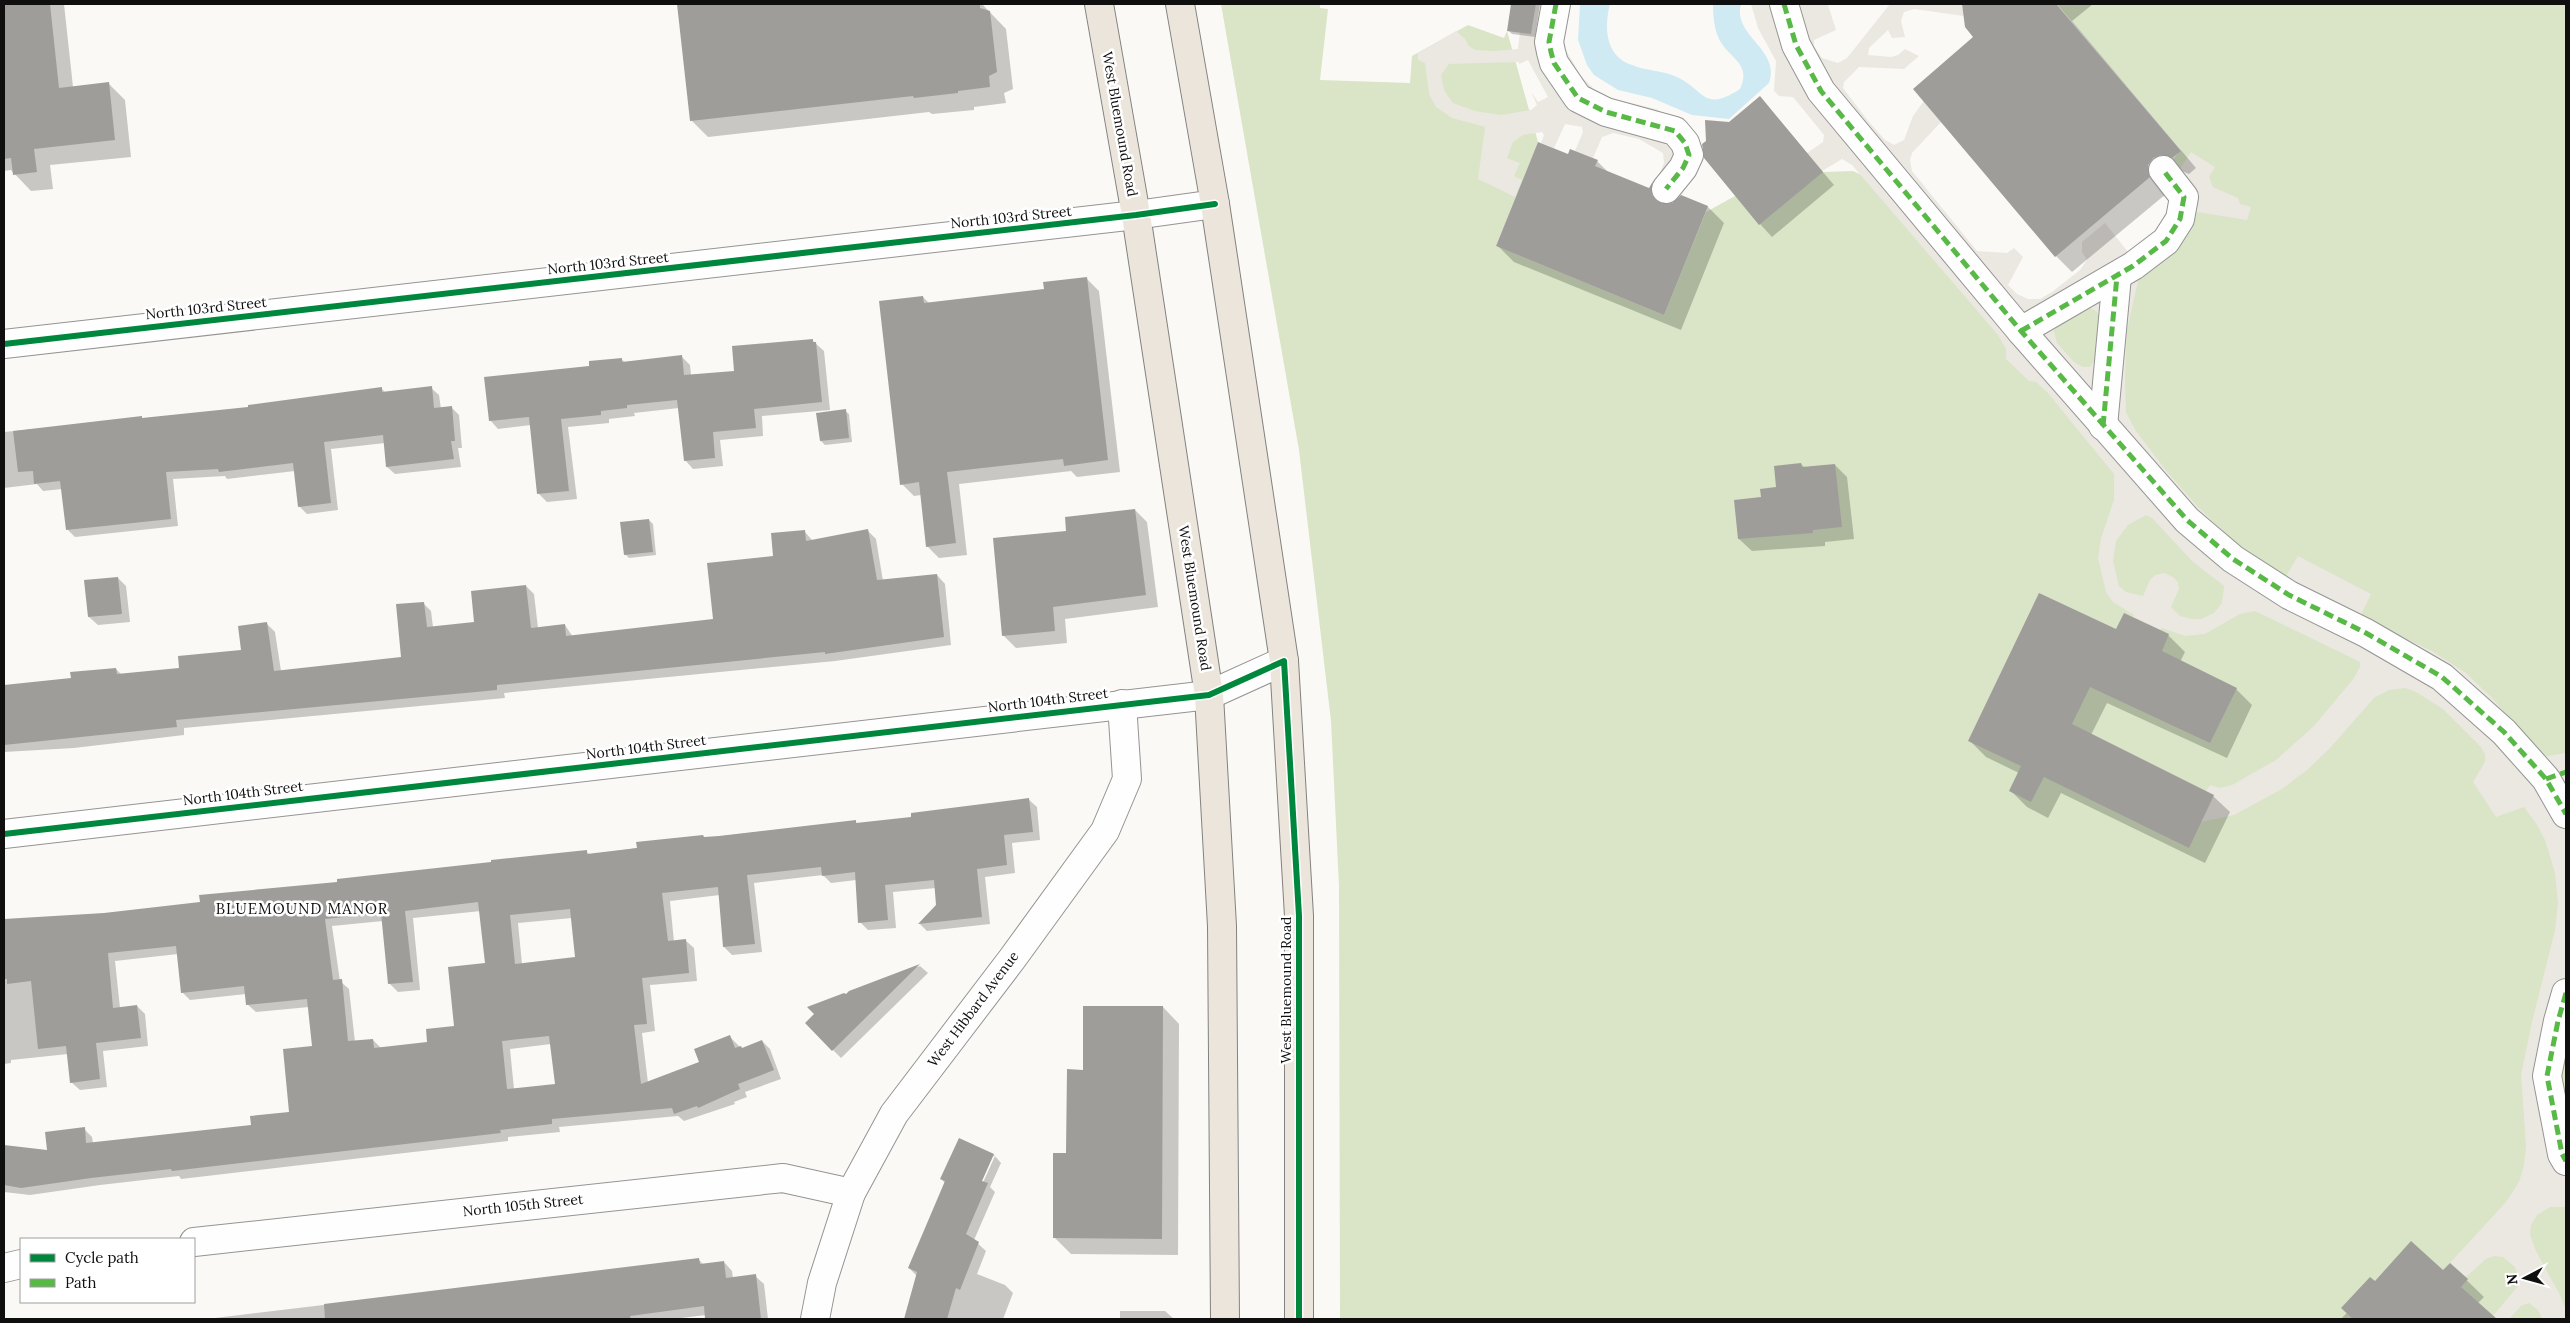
<svg xmlns="http://www.w3.org/2000/svg" width="2570" height="1323" viewBox="0 0 2570 1323" font-family="Lora,serif">
	<style>
		.forest { fill: #d9e5c6 }
		.plaza { fill: #ebe7e1; fill-rule: evenodd }
		.water { fill: #cfeaf2 }
		.shadow { fill: #0003; fill-rule: evenodd }
		.building { fill: #9f9d9a; fill-rule: evenodd }
		.lines { fill: none; stroke-linecap: round; stroke-linejoin: round }
		.street-casing { stroke: #959493; stroke-width: 30 }
		.primary-casing { stroke: #838280; stroke-width: 30 }
		.street { stroke: #fefefe; stroke-width: 28 }
		.primary { stroke: #ebe5dc; stroke-width: 28 }
		.quiet { stroke: #58b947; stroke-width: 5; stroke-dasharray: 10 5; stroke-linecap: butt }
		.cycleway-casing { stroke: #fff; stroke-width: 9 }
		.cycleway { stroke: #00873e; stroke-width: 6 }
		.labels { text-anchor: middle; stroke-width: 5; stroke-linejoin: round; paint-order: stroke }
		.street-label { font-size: 14px; fill: #0f0f0f; stroke: #fff }
		.neighbourhood-label { font-size: 15px; letter-spacing: 1px; fill: #0f0f0f; stroke: #fff }
	</style>
	<rect width="100%" height="100%" fill="#fbf9f5"/>
	<polygon class="forest" points="1221,4 1320,4 1320,8 1328,9 1320,80 1410,83 1412,56 1468,25 1504,38 1507,31 1538,142 1496,246 1664,315 1706,212 1735,196 1775,164 1823,172 1853,171 1911,198 2021,331 2166,241 2184,197 2163,170 2181,150 2057,4 2566,4 2566,1319 1340,1319 1339,886 1331,721 1299,450"/>
	<g class="plaza">
		<path d="M1536 4H1566L1563 38 1567 52 1581 76 1595 90 1606 97 1656 109 1678 123 1704 159 1695 174 1655 185 1664 163 1663 153 1639 139 1613 133 1602 137 1593 158 1575 151 1583 132 1582 127 1565 124 1554 148 1541 143 1544 135 1542 132 1523 135 1513 142 1507 158 1520 163 1514 176 1522 180 1515 197 1478 179 1485 127 1452 118 1436 107 1429 94 1425 63 1418 60V53L1456 31 1465 39 1469 46 1475 50 1495 51 1518 49 1520 32 1531 34ZM1528 60 1548 97 1538 102 1531 92 1537 105 1531 110 1501 115 1475 111 1453 103 1444 90 1441 75 1449 64 1519 62V64Z"/>
		<path d="M1751 4 1828 5 1836 30 1814 40V46L1822 58 1838 63 1847 58 1890 4H1962L1964 16 1914 9 1904 12 1901 21 1905 37 1892 38 1888 30 1869 48 1868 55 1891 57 1898 55 1905 49 1919 56 1904 69 1859 67 1844 82 1843 88 1869 122 1885 140 1894 145 1904 140 1913 116 1924 101 1941 122 1912 153 1910 160 1912 171 1977 251 2007 253 2014 248 2023 257 2008 285 2017 294 2028 299H2040L2052 292 2080 270 2087 260 2082 252V242L2105 223 2128 252 2151 236 2169 208 2172 190 2164 197 2149 177 2164 165 2178 171 2180 169 2191 152 2215 167 2209 177 2213 187 2238 198 2240 204 2251 207 2247 220 2197 212 2186 229 2139 277 2127 330 2125 376 2126 412 2136 431 2168 473 2199 508 2242 549 2285 578 2298 556 2371 594 2360 617 2432 651 2466 673 2493 699 2542 757 2566 753V1047L2561 1076 2566 1121V1207H2550L2537 1215 2531 1225 2530 1235 2536 1251 2560 1295 2566 1310V1319H2542L2538 1310 2529 1303 2521 1306 2509 1319H2497L2493 1316 2518 1286 2519 1278 2515 1267 2503 1257 2494 1256 2486 1259 2466 1277 2450 1263 2506 1202 2519 1182 2524 1165 2526 1146 2521 1075 2532 1022 2555 930 2558 903 2555 873 2545 840 2537 825 2524 807 2496 817 2473 782 2485 762V754L2480 746 2443 709 2416 692 2405 688 2389 690 2374 698 2330 748 2307 770 2282 789 2234 815 2201 822 2214 795 2206 791 2210 785 2220 788 2232 785 2276 760 2314 726 2354 678 2360 667V662L2255 611 2240 614 2205 634 2185 636 2162 628 2160 630 2133 617 2134 615 2113 602 2106 592 2098 558 2101 538 2114 500V474L2047 392 2036 382 2029 381 2006 359V349L1998 335 1852 165 1842 159 1822 171 1807 153 1823 142 1824 135 1793 97 1779 96 1774 91 1776 61 1758 28ZM2088 307 2096 311 2101 318 2096 358 2090 367H2083L2075 363 2057 343 2054 331 2056 324ZM2146 515 2152 518 2192 561 2224 586 2222 603 2214 613 2201 619H2192L2180 616 2171 607 2179 589 2178 582 2173 577 2164 573 2155 575 2150 580 2143 596 2126 592 2119 586 2113 561 2116 541 2128 525Z"/>
	</g>
	<path class="water" d="M1580 4H1610C1604 27 1605 56 1632 65 1646 71 1662 70 1677 77 1705 90 1703 113 1740 89 1752 63 1729 59 1719 39 1714 28 1713 16 1713 4H1741C1732 36 1781 49 1769 83L1729 119 1692 115 1652 98 1618 90 1594 75 1587 65 1578 40Z"/>
	<g class="shadow">
		<polygon points="4,4 64,4 73,87 109,84 125,100 131,157 50,165 53,189 31,191 11,170 4,171"/>
		<polygon points="678,4 982,4 1006,29 1013,89 1004,93 1006,103 974,107 974,110 932,114 929,112 708,137 691,120"/>
		<polygon points="1512,4 1540,4 1535,37 1512,34 1508,30"/>
		<polygon points="1964,4 2093,4 2072,21 2196,168 2189,174 2179,170 2166,194 2072,272 2056,256 1975,37 1966,27"/>
		<polygon points="1760,98 1834,185 1772,237 1760,224 1729,123"/>
		<polygon points="1569,156 1597,161 1609,173 1649,190 1652,185 1668,201 1668,205 1708,207 1724,223 1681,330 1514,262 1497,245"/>
		<polygon points="1087,279 1099,291 1120,472 1077,477 1071,471 959,484 967,555 939,558 927,546 921,495 914,496 902,484 923,297 929,303 1046,290"/>
		<polygon points="813,341 824,351 830,410 762,416 763,436 720,440 723,466 693,469 685,460 679,408 634,413 635,416 609,419 609,423 568,427 577,499 547,502 539,494 531,425 498,429 490,420 591,367 621,359 625,362 682,357 690,365 691,375 735,372"/>
		<polygon points="381,388 385,392 431,388 439,395 441,409 451,407 459,415 462,448 458,448 461,467 395,474 387,467 385,443 331,449 338,510 307,514 299,506 295,471 227,479 225,476 173,479 178,526 75,537 68,530 62,489 43,491 37,484 4,488 4,432 250,408"/>
		<polygon points="845,411 849,414 852,442 825,445 821,441"/>
		<polygon points="1801,464 1805,468 1835,465 1847,477 1854,539 1825,542 1825,546 1752,551 1739,539 1762,498 1777,488"/>
		<polygon points="1135,510 1147,522 1158,607 1065,619 1067,643 1016,648 1004,636 1068,532"/>
		<polygon points="649,520 653,524 656,555 629,558 625,554"/>
		<polygon points="804,531 813,541 868,531 876,539 883,581 937,575 945,584 951,645 835,661 504,693 505,698 184,728 184,735 74,748 4,752 4,687 72,679 116,669 122,675 180,669 242,651 267,624 275,632 281,671 402,658 423,603 431,611 433,627 475,623 526,586 534,594 538,628 565,625 573,637 714,620 775,557"/>
		<polygon points="118,578 126,586 130,622 98,625 89,617"/>
		<polygon points="2116,631 2168,635 2185,652 2180,662 2236,689 2252,705 2227,758 2107,703 2091,735 2213,796 2230,812 2205,863 2061,793 2048,818 2027,807 2010,790 2019,773 1986,757 1970,741"/>
		<path d="M1028 799 1037 807 1040 840 1012 843 1015 873 985 877 990 924 927 931 920 924 938 906 936 888 893 892 896 928 868 930 860 922 856 880 831 883 823 875 754 883 762 952 732 955 724 947 720 895 670 901 674 942 685 940 694 948 697 981 650 985 655 1031 642 1033 648 1083 700 1062 730 1037 742 1049 762 1041 770 1049 781 1079 745 1092 747 1097 734 1102 735 1104 684 1121 678 1116 559 1127 560 1132 508 1137V1141L181 1179 179 1176 100 1185 30 1195 4 1192V1146L48 1151 84 1129 92 1137 93 1143 252 1126 291 1113 314 1047 309 1007 256 1012 247 1004 246 994 190 1000 182 992 178 954 115 961 120 1008 137 1006 145 1014 148 1046 103 1051 107 1087 80 1090 71 1082 68 1054 11 1060V1063L4 1064V921L104 914 201 903 586 851 590 855 705 838 855 821 858 824 913 818ZM481 911 486 965 455 1027 429 1043 382 1049 373 1040 355 1042 349 989 340 981 332 926 383 921 390 984 398 992 420 990 413 918ZM572 918 577 958 522 964 518 923ZM551 1044 556 1085 514 1089 510 1049Z"/>
		<polygon points="920,966 928,973 841,1058 806,1023 850,992"/>
		<polygon points="1163,1007 1179,1024 1178,1255 1071,1254 1054,1237 1067,1154 1085,1071"/>
		<path d="M959 1140 994 1155 1001 1163 990 1187 995 1192 974 1240 986 1251 977 1274 1005 1285 1013 1293 1003 1319H905L917 1276 909 1268 945 1183 941 1179ZM992 1156H995L981 1187 978 1186Z"/>
		<polygon points="699,1260 704,1265 724,1262 732,1271 733,1278 755,1276 764,1284 768,1319 707,1319 706,1315 673,1319 207,1319"/>
		<polygon points="2450,1264 2484,1297 2478,1303 2495,1319 2341,1319 2375,1283 2443,1271"/>
		<polygon points="1120,1311 1165,1311 1174,1319 1116,1319 1120,1318"/>
	</g>
	<g class="building">
		<polygon points="4,4 50,4 59,88 109,82 115,140 34,149 37,172 13,175 11,158 4,159"/>
		<polygon points="677,4 980,4 980,8 990,11 997,72 989,76 990,87 958,91 958,93 914,98 913,96 690,121"/>
		<polygon points="1511,4 1536,4 1531,34 1507,31"/>
		<polygon points="1962,4 2056,4 2181,151 2172,158 2161,155 2153,158 2148,165 2150,177 2055,257 1913,89 1973,37 1965,27"/>
		<polygon points="1760,96 1823,172 1759,225 1704,158 1702,144 1706,141 1705,120 1729,122"/>
		<polygon points="1538,142 1568,154 1570,149 1598,160 1595,166 1649,188 1652,183 1652,195 1657,201 1663,204 1672,203 1681,195 1708,206 1664,315 1496,246"/>
		<polygon points="1087,277 1108,460 1064,466 1063,459 947,472 956,543 926,547 919,482 900,485 879,301 923,296 924,303 1044,289 1043,282"/>
		<polygon points="813,339 813,342 816,342 822,402 754,409 756,428 713,432 715,458 684,461 677,400 627,405 627,408 601,411 601,415 561,419 569,491 537,494 529,417 489,421 484,377 589,366 589,361 622,358 622,362 682,355 684,375 734,371 732,346"/>
		<polygon points="432,386 434,408 452,406 455,441 451,441 454,459 386,467 383,435 324,442 331,503 298,507 293,463 219,472 218,469 166,472 171,519 66,530 60,481 34,484 33,471 18,472 13,431 142,416 142,418 248,407 248,405 382,387 382,392"/>
		<polygon points="846,409 849,438 820,441 816,413"/>
		<polygon points="1801,463 1802,467 1835,464 1842,527 1813,530 1813,533 1738,539 1734,500 1761,497 1760,489 1776,487 1774,466"/>
		<polygon points="1135,509 1146,595 1053,607 1055,631 1002,636 993,538 1066,531 1065,517"/>
		<polygon points="649,519 653,552 624,555 620,522"/>
		<polygon points="868,529 877,580 937,574 944,637 825,654 825,652 497,685 497,690 176,720 177,727 4,745 4,685 71,678 70,672 116,668 117,674 179,668 178,656 241,650 238,626 267,622 274,671 401,657 396,604 424,602 427,627 474,622 471,591 526,585 531,628 565,624 566,636 713,619 707,563 773,556 771,533 805,530 806,541"/>
		<polygon points="118,577 122,614 88,617 84,580"/>
		<polygon points="2039,593 2116,629 2124,613 2169,634 2162,651 2237,688 2210,743 2090,687 2072,724 2214,795 2189,848 2044,777 2031,802 2009,791 2021,766 1968,741"/>
		<path d="M1029 798 1033 832 1004 835 1007 865 977 869 982 917 918 924 936 905 934 880 885 885 888 920 858 923 855 872 822 876 821 867 747 875 755 944 723 947 718 887 662 893 668 941 686 939 689 973 642 978 647 1024 634 1025 641 1084 699 1062 694 1049 730 1035 735 1048 741 1046 742 1048 762 1040 774 1070 738 1084 740 1089 698 1108 697 1106 674 1114 672 1108 552 1119V1124L500 1130 501 1133 172 1171 171 1169 91 1178 21 1188 4 1185V1145L47 1150 45 1132 85 1127 86 1143 251 1125 250 1116 289 1112 283 1049 312 1046 307 999 246 1005 244 986 181 993 176 946 108 953 113 1008 137 1005 141 1038 96 1043 100 1079 70 1083 66 1046 38 1049 31 981 7 984V979H4V919L104 913 200 902 199 895 337 882V879L491 862V860L587 850V854L637 848 636 842 703 835 704 837 719 836 856 820V823L911 817V813ZM478 902 485 963 448 967 454 1026 426 1029 427 1042 374 1048 373 1039 348 1041 342 979 333 980 325 919 381 913 388 984 413 982 405 911ZM570 909 575 957 515 964 510 915ZM549 1036 555 1084 507 1089 502 1041Z"/>
		<polygon points="920,964 832,1051 805,1023 814,1014 807,1007 844,993 846,994 849,991"/>
		<polygon points="1083,1006 1163,1006 1162,1239 1053,1238 1053,1153 1066,1153 1067,1069 1083,1070"/>
		<polygon points="959,1138 994,1154 982,1181 988,1183 966,1234 979,1242 960,1290 956,1288 947,1319 904,1319 917,1272 908,1268 945,1181 940,1179"/>
		<polygon points="2411,1241 2443,1270 2450,1263 2468,1279 2461,1287 2497,1319 2353,1319 2341,1308 2370,1277 2375,1281"/>
		<polygon points="699,1258 700,1264 724,1261 726,1278 756,1274 761,1319 705,1319 704,1306 630,1316 631,1319 325,1319 324,1304"/>
	</g>
	<g class="lines">
		<g class="street-casing">
			<g id="street">
				<polyline points="1556,4 1549,42 1551,52 1554,63 1578,98 1606,112 1675,131 1685,143 1689,155 1683,168 1666,189"/>
				<polyline points="1784,4 1796,45 1821,91 2021,331 2187,520 2233,559 2289,595 2366,633 2442,677 2504,732 2546,779 2566,814"/>
				<polyline points="2021,331 2133,266 2166,241 2180,219 2184,197 2163,170"/>
				<polyline points="4,344 1136,215 1215,204"/>
				<polyline points="2103,426 2117,276"/>
				<polyline points="4,834 1209,695 1284,661"/>
				<polyline points="2566,993 2558,1021 2547,1076 2562,1154 2566,1161"/>
				<polyline points="194,1242 783,1178 851,1193"/>
				<polyline points="4,1268 21,1264"/>
				<polyline points="815,1319 822,1283 851,1193 894,1114 1012,959 1105,831 1127,779 1122,704"/>
			</g>
		</g>
		<g class="primary-casing">
			<g id="primary">
				<polyline points="1099,4 1136,215 1209,695 1222,926 1225,1319"/>
				<polyline points="1180,4 1215,204 1284,661 1299,916 1299,1319"/>
			</g>
		</g>
		<use href="#street" class="street"/>
		<use href="#primary" class="primary"/>
		<g class="quiet">
			<polyline points="1556,4 1549,42 1551,52 1554,63 1578,98 1606,112 1675,131 1685,143 1689,155 1683,168 1666,189"/>
			<polyline points="1784,4 1796,45 1821,91 2021,331 2187,520 2233,559 2289,595 2366,633 2442,677 2504,732 2546,779 2566,814"/>
			<polyline points="2021,331 2133,266 2166,241 2180,219 2184,197 2163,170"/>
			<polyline points="2103,426 2117,276"/>
			<polyline points="2546,779 2566,772"/>
			<polyline points="2566,993 2558,1021 2547,1076 2562,1154 2566,1161"/>
		</g>
		<g class="cycleway-casing">
			<g id="cycleway">
				<polyline points="4,344 1136,215 1215,204"/>
				<polyline points="4,834 1209,695 1284,661 1299,916 1299,1319"/>
			</g>
		</g>
		<use href="#cycleway" class="cycleway"/>
	</g>
	<g class="labels">
		<g class="street-label">
			<text transform="translate(1120 124) rotate(80)" y="5">West Bluemound Road</text>
			<text transform="translate(1011 217) rotate(-6)" y="5">North 103rd Street</text>
			<text transform="translate(608 263) rotate(-6)" y="5">North 103rd Street</text>
			<text transform="translate(206 308) rotate(-6)" y="5">North 103rd Street</text>
			<text transform="translate(1195 598) rotate(81)" y="5">West Bluemound Road</text>
			<text transform="translate(1048 700) rotate(-7)" y="5">North 104th Street</text>
			<text transform="translate(646 747) rotate(-7)" y="5">North 104th Street</text>
			<text transform="translate(243 793) rotate(-7)" y="5">North 104th Street</text>
			<text transform="translate(1286 990) rotate(-90)" y="5">West Bluemound Road</text>
			<text transform="translate(973 1009) rotate(-53)" y="5">West Hibbard Avenue</text>
			<text transform="translate(523 1205) rotate(-6)" y="5">North 105th Street</text>
		</g>
		<g class="neighbourhood-label">
			<text x="302" y="914">BLUEMOUND MANOR</text>
		</g>
	</g>
	<rect width="2570" height="1323" fill="none" stroke="#0f0f0f" stroke-width="10"/>
	<rect x="20" y="1238" width="175" height="65" fill="#ffffff" stroke="#9f9f9f"/>
	<rect x="30" y="1254" width="25" height="8" fill="#00873e" stroke="#9f9f9f"/>
	<text x="65" y="1263" font-size="15" fill="#0f0f0f">Cycle path</text>
	<rect x="30" y="1279" width="25" height="8" fill="#58b947" stroke="#9f9f9f"/>
	<text x="65" y="1288" font-size="15" fill="#0f0f0f">Path</text>
	<g transform="translate(2525 1278) rotate(264)" stroke="#ffffff" stroke-width="4" paint-order="stroke">
	<path d="M0-4L9 19L0 12L-9 19Z" fill="#0f0f0f"/>
	<text y="-8" font-size="14" font-weight="bold" text-anchor="middle" fill="#0f0f0f">N</text>
	</g>
</svg>
